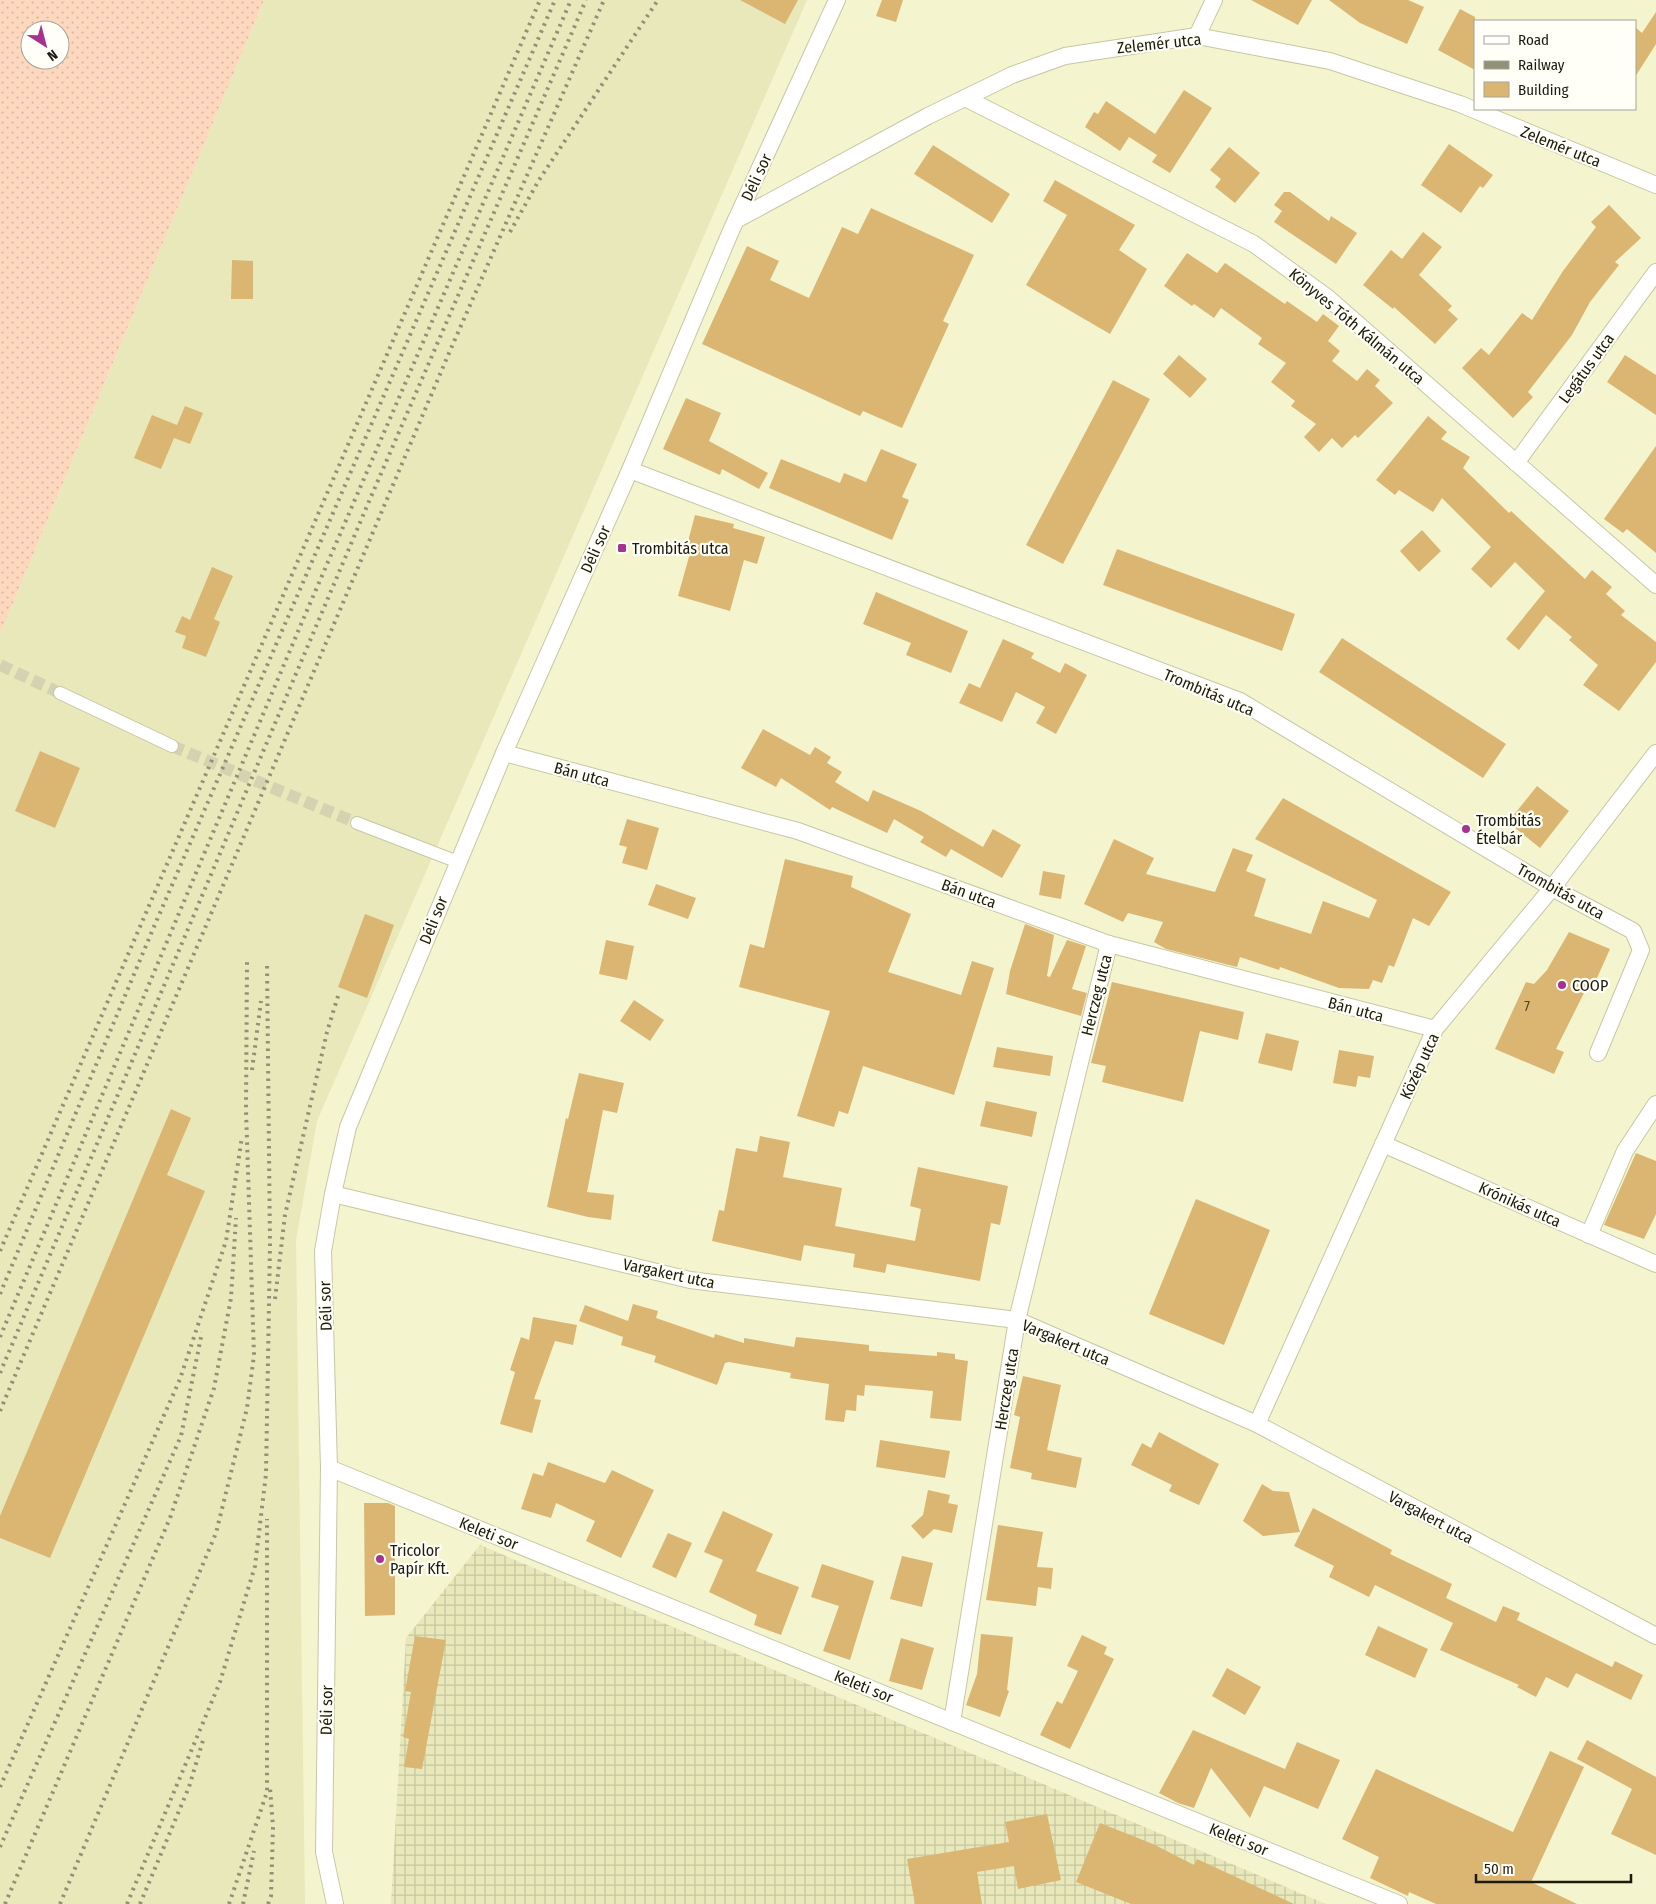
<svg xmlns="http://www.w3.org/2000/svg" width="1656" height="1904" viewBox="0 0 1656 1904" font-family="'Fira Sans Condensed',sans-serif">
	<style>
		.built { fill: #e8e8bb }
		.industrial { fill: url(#industrial-grid) }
		.grass { fill: url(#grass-dots); fill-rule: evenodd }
		.building { fill: #dbb673 }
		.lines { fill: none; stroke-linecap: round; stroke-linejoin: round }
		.pedestrian-tunnel { stroke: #d3d3b2; stroke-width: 12; stroke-dasharray: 12 6; stroke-linecap: butt }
		.pedestrian-casing { stroke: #c7c7a3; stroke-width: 14 }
		.minor-casing { stroke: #c7c7a3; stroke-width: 18 }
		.pedestrian { stroke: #fff; stroke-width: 12 }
		.minor { stroke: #fff; stroke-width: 16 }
		.rail { stroke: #919177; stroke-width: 4; stroke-dasharray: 2.5 5; stroke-linecap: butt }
		.poi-dot { fill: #a6328d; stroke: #fffff7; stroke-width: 2 }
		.labels { text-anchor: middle; stroke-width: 4.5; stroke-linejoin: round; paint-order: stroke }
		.number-label { font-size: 14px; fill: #4b4227 }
		.street-label { font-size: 16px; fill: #1b1b0e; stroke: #fffff7 }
		.poi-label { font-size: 16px; fill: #1b1b0e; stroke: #fffff7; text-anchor: start }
	</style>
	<defs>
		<pattern id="industrial-grid" width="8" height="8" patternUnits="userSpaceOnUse" patternTransform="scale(1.25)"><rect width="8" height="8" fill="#e8e8bb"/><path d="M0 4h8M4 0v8" fill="none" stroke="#c6c6a0"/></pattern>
		<pattern id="grass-dots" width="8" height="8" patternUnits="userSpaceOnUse" patternTransform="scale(1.25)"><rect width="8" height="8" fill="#fdd8bf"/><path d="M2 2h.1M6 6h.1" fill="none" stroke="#d8b9a3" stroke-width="1.8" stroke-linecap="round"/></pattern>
	</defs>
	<rect width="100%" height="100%" fill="#f4f4cf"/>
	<polygon class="built" points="264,0 807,0 317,1121 296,1240 305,1904 0,1904 0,634"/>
	<polygon class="industrial" points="480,1545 1326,1904 391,1904 406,1638"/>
	<path class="grass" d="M0 0H264L0 634ZM30 30H60V60H30Z"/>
	<g class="building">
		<polygon points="740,0 798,0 785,24"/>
		<polygon points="882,0 903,0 896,22 876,16"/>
		<polygon points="1251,0 1312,0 1298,25"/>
		<polygon points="1329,0 1408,0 1424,7 1407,44 1360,23"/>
		<polygon points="1460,9 1475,17 1475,70 1438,50"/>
		<polygon points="1656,12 1656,44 1635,77 1635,27 1642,33"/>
		<polygon points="1184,90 1212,108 1170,173 1152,162 1157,155 1129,137 1120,151 1085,127 1094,112 1098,114 1106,101 1155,134"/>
		<polygon points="1449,144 1493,175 1483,188 1480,186 1461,213 1421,185"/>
		<polygon points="933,145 1010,194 992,223 914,174"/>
		<polygon points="1229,147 1260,173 1235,203 1215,187 1221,179 1210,170"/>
		<polygon points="1055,180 1135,225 1119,250 1147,269 1110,334 1026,285 1067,215 1043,201"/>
		<polygon points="1284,192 1290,192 1329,221 1331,216 1357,233 1336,264 1274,222 1282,211 1274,205"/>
		<polygon points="1609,205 1641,238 1615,262 1619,265 1590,302 1572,335 1528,392 1533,397 1513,418 1462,368 1481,348 1489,355 1522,313 1532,320 1563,271 1596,227 1591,222"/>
		<polygon points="871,208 974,255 943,321 949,324 902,428 863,411 860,416 702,344 747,246 779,261 770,280 809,298 842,227 858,234"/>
		<polygon points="1423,232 1442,247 1419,275 1452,306 1448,310 1458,319 1435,344 1394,307 1393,309 1363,285 1391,250 1402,259"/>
		<polygon points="1187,253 1217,273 1225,263 1285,304 1287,301 1317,322 1323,314 1339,326 1328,341 1340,351 1332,361 1357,381 1367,369 1380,380 1375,386 1393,403 1358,438 1355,435 1342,448 1332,438 1319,452 1304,437 1316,424 1291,406 1295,401 1271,382 1286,363 1258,344 1262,338 1221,308 1214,318 1194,304 1192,306 1164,286"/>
		<polygon points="232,260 253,261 253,299 231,299"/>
		<polygon points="1179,355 1207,379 1190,398 1163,374"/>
		<polygon points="1625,355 1656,375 1656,415 1607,382"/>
		<polygon points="1113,380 1150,399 1063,564 1026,545"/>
		<polygon points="686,398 721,413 709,441 768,473 759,489 722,469 720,475 663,449"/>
		<polygon points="185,406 203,413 190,444 174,438 161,469 134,458 152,415 177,425"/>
		<polygon points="1428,416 1447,432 1441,439 1470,457 1463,468 1509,513 1511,511 1585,579 1592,570 1612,587 1606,594 1625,611 1621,615 1656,642 1656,662 1619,711 1583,685 1598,665 1569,640 1572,637 1546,615 1519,650 1506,639 1545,591 1515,562 1491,588 1471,569 1491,547 1442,498 1433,512 1399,490 1395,495 1376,480"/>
		<polygon points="1656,446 1656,553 1627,529 1623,533 1604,519"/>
		<polygon points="881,449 917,464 902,497 909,500 892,540 769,488 781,459 840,483 844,473 866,482"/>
		<polygon points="695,515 734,524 733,528 765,537 757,564 744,560 730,611 678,596 692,546 687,545"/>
		<polygon points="1422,530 1441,551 1419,572 1400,551"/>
		<polygon points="1117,549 1295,614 1282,651 1103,585"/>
		<polygon points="212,567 233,576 214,619 220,622 206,657 182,648 186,636 175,632 182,616 190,620"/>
		<polygon points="876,592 968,631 951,673 906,655 911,643 863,624"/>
		<polygon points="1342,638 1506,744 1483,778 1319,672"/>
		<polygon points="1003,639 1034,653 1031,658 1060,673 1065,663 1087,675 1056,734 1036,723 1045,707 1016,692 1002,722 959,703 969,683 980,688"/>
		<polygon points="763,729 810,755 815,747 831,757 827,763 842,772 835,782 868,802 873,790 921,811 983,847 993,829 1021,845 1002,878 951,849 946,857 920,842 924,837 894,819 887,833 832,807 830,810 781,778 776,787 741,768"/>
		<polygon points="40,751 80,768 55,828 15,811"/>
		<polygon points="1537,786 1569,811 1540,848 1508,822"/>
		<polygon points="1283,798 1451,892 1429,926 1413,918 1394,967 1389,965 1382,983 1373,980 1369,989 1339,988 1280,967 1279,970 1240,957 1237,967 1166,949 1154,942 1163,922 1128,913 1123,922 1084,904 1114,839 1154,858 1146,874 1215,892 1233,848 1253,855 1246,871 1266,879 1254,916 1311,934 1323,901 1369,918 1377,900 1255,839"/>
		<polygon points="627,819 659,828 647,870 622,863 627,847 619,845"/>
		<polygon points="785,859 853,876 851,887 911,914 888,972 961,995 972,961 994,968 954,1095 863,1066 848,1114 839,1111 834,1127 797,1116 830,1011 739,987 750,944 764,948"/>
		<polygon points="1043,871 1065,875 1061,899 1039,895"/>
		<polygon points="656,884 696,898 688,919 648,905"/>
		<polygon points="365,914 394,925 367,998 338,987"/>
		<polygon points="1025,924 1054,935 1047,976 1050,977 1067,940 1086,946 1072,989 1087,993 1081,1016 1006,994 1010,971"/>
		<polygon points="1569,932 1610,949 1593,987 1588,985 1556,1049 1564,1052 1554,1074 1495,1049 1526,982 1534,984 1547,970"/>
		<polygon points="606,940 634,946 627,980 599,974"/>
		<polygon points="1112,982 1244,1012 1238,1040 1200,1031 1183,1102 1102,1082 1106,1066 1091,1063"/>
		<polygon points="634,1000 664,1020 650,1041 620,1021"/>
		<polygon points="1266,1033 1299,1041 1292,1071 1258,1063"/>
		<polygon points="997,1047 1053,1056 1050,1076 993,1067"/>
		<polygon points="1339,1050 1374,1056 1370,1078 1358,1076 1356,1087 1333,1083"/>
		<polygon points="579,1073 624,1083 617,1113 603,1110 587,1192 614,1195 611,1220 588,1217 547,1207 566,1118 568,1119"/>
		<polygon points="986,1101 1037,1112 1032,1137 980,1126"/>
		<polygon points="171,1109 191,1118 167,1175 205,1191 50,1558 0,1538 0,1516"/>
		<polygon points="760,1136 790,1142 783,1177 842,1188 835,1226 915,1241 921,1209 910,1206 918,1167 1008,1186 1000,1225 991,1223 980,1281 887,1264 885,1273 853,1267 855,1254 804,1245 801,1261 712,1241 719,1210 724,1211 736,1148 757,1152"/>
		<polygon points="1636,1153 1656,1161 1656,1214 1644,1239 1604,1225"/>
		<polygon points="1196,1199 1270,1230 1224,1345 1149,1314"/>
		<polygon points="633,1304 658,1311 656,1318 714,1338 715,1334 744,1343 744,1338 794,1347 796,1337 869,1345 869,1351 937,1356 937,1352 955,1354 955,1359 968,1361 961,1421 930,1418 933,1391 865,1385 864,1396 857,1395 856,1411 846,1410 844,1422 825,1420 829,1384 790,1378 791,1373 729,1362 725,1363 717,1385 654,1362 656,1356 621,1345 623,1337 579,1321 585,1305 628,1321"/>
		<polygon points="533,1317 577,1325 573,1345 555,1341 534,1399 541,1400 532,1433 500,1424 515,1372 510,1370 521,1337 529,1340"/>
		<polygon points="1023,1376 1061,1385 1047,1450 1082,1458 1076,1488 1031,1479 1032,1473 1010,1468 1020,1417 1014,1415"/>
		<polygon points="1159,1432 1219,1464 1199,1505 1169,1491 1172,1485 1131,1465 1142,1443 1151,1448"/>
		<polygon points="880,1440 950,1451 945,1478 876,1467"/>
		<polygon points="548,1462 605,1483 612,1470 654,1490 621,1558 586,1541 595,1521 556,1503 551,1518 521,1509 533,1473 543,1476"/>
		<polygon points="1262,1484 1273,1491 1289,1492 1300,1532 1263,1536 1243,1521"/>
		<polygon points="928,1490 950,1495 948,1503 958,1505 952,1533 934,1529 923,1539 911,1526 923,1515"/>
		<polygon points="364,1503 388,1503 395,1506 395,1615 365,1616"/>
		<polygon points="1313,1508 1392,1550 1390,1554 1452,1584 1446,1598 1496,1622 1503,1606 1520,1613 1517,1620 1612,1667 1615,1661 1643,1675 1631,1700 1576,1673 1568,1688 1546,1677 1536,1697 1517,1687 1519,1685 1440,1650 1453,1623 1375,1585 1369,1597 1329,1577 1334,1566 1294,1546"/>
		<polygon points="723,1511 773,1534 756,1571 799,1587 781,1635 754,1625 757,1615 709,1592 723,1560 704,1552"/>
		<polygon points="998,1525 1043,1532 1037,1567 1053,1568 1051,1589 1038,1587 1036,1606 986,1600"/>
		<polygon points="668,1533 692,1543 676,1578 652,1567"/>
		<polygon points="902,1556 933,1563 922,1607 890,1599"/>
		<polygon points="822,1564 874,1581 850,1660 823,1651 839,1606 811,1597"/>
		<polygon points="1378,1626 1428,1649 1415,1678 1365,1655"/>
		<polygon points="981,1634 1013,1637 1007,1690 1009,1691 1000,1717 966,1705 977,1674"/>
		<polygon points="1082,1635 1107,1647 1104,1654 1114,1659 1070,1749 1040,1735 1057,1701 1062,1704 1078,1671 1067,1666"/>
		<polygon points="415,1636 446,1640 422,1769 404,1767 409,1739 403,1737 411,1692 405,1691"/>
		<polygon points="901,1638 934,1648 922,1690 889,1681"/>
		<polygon points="1227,1668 1261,1687 1245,1715 1212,1696"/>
		<polygon points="1193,1730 1285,1769 1297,1742 1340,1760 1318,1809 1264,1786 1250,1818 1211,1768 1194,1808 1178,1803 1159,1793"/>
		<polygon points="1587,1740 1656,1777 1656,1855 1611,1834 1632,1789 1577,1759"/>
		<polygon points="1550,1751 1584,1767 1531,1882 1577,1904 1436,1904 1409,1892 1408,1896 1370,1878 1379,1857 1342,1839 1376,1769 1513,1832"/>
		<polygon points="1047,1814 1061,1880 1018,1889 1014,1866 977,1872 982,1904 915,1904 907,1859 1009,1842 1005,1822"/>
		<polygon points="1100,1823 1153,1844 1194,1865 1197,1859 1294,1904 1131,1904 1076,1882"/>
	</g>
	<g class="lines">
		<g class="pedestrian-tunnel">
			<polyline points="0,665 60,693"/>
			<polyline points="172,746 357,823"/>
		</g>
		<g class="pedestrian-casing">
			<g id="pedestrian">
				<polyline points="60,693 172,746"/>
				<polyline points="357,823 458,862"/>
			</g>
		</g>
		<g class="minor-casing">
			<g id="minor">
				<polyline points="1197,36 1214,0"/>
				<polyline points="965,98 1254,244 1328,298 1656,585"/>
				<polyline points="736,220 928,116 1012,75 1065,56 1197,36 1330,61 1460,104 1656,185"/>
				<polyline points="1516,463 1656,272"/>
				<polyline points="630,470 1240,701 1552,888 1633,931 1641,950 1598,1053"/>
				<polyline points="504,753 798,831 1109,944 1435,1029"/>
				<polyline points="1383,1144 1656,1264"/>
				<polyline points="333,1194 690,1280 1017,1320 1257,1424 1656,1636"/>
				<polyline points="1589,1235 1625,1151 1656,1104"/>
				<polyline points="1257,1424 1435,1029 1552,888 1656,753"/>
				<polyline points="329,1468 1399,1904"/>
				<polyline points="952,1722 1017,1320 1109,944"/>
				<polyline points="335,1904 324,1852 329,1468 323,1251 333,1194 348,1127 504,753 630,470 730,233 837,0"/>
			</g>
		</g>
		<use href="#pedestrian" class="pedestrian"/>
		<use href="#minor" class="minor"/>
		<g class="rail">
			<polyline points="510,232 539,180 658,0"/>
			<polyline points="252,1070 261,1001"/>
			<polyline points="0,1251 540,0"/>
			<polyline points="0,1294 153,929 555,0"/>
			<polyline points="275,1299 285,1215 327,1032 338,996"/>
			<polyline points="0,1337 302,622 571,0"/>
			<polyline points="0,1373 370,499 586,0"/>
			<polyline points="0,1411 449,353 604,0"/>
			<polyline points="0,1787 180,1379 226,1241 242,1137"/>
			<polyline points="0,1847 181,1436 202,1332"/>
			<polyline points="5,1904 170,1518 214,1388 231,1298 236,1218"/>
			<polyline points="60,1904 216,1533 247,1408 254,1355 246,1110 247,961"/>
			<polyline points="127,1904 220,1682 255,1566 266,1474 270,1245 267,964"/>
			<polyline points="140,1904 189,1787 204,1737"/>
			<polyline points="229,1904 267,1792 267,1519"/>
			<polyline points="243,1904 254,1851"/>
			<polyline points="268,1904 271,1896 273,1827 270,1788"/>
		</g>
	</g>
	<g class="poi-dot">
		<rect x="617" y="543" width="10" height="10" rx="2.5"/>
		<circle cx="1466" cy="829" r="5"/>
		<circle cx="1562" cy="985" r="5"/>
		<circle cx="380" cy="1559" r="5"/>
	</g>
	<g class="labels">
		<g class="number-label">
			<text x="1527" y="1011">7</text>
		</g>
		<g class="street-label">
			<text transform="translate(1159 43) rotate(-6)" y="6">Zelemér utca</text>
			<text transform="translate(1561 146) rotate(22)" y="6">Zelemér utca</text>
			<text transform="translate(756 177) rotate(-65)" y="6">Déli sor</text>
			<text transform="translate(1357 326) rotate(40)" y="6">Könyves Tóth Kálmán utca</text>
			<text transform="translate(1586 368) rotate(-54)" y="6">Legátus utca</text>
			<text transform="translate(595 549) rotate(-66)" y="6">Déli sor</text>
			<text transform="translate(1209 692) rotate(23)" y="6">Trombitás utca</text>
			<text transform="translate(582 774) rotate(15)" y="6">Bán utca</text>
			<text transform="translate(1561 891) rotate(29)" y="6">Trombitás utca</text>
			<text transform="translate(969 893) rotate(20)" y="6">Bán utca</text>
			<text transform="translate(433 920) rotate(-68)" y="6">Déli sor</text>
			<text transform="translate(1096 995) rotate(-76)" y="6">Herczeg utca</text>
			<text transform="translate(1356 1009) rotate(15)" y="6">Bán utca</text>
			<text transform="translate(1419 1066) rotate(-65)" y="6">Közép utca</text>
			<text transform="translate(1520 1204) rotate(24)" y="6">Krónikás utca</text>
			<text transform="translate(669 1273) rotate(12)" y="6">Vargakert utca</text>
			<text transform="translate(325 1306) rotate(-92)" y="6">Déli sor</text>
			<text transform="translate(1066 1342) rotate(23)" y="6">Vargakert utca</text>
			<text transform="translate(1006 1389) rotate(-81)" y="6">Herczeg utca</text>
			<text transform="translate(1431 1517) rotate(28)" y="6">Vargakert utca</text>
			<text transform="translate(489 1533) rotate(22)" y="6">Keleti sor</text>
			<text transform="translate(864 1686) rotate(22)" y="6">Keleti sor</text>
			<text transform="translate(326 1710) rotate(-89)" y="6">Déli sor</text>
			<text transform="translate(1239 1839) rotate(22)" y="6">Keleti sor</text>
		</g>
		<g class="poi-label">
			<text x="632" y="554">Trombitás utca</text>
			<text x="1476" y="826">Trombitás<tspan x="1476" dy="18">Ételbár</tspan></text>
			<text x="1572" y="991">COOP</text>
			<text x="390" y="1556">Tricolor<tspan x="390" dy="18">Papír Kft.</tspan></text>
		</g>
	</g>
	<rect x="1474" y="20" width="162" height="90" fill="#fffff7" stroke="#a4a49a"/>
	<rect x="1484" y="36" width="25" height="8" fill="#ffffff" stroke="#a4a49a"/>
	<text x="1518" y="45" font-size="15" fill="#1b1b0e">Road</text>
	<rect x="1484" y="61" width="25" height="8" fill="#919177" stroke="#a4a49a"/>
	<text x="1518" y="70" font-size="15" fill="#1b1b0e">Railway</text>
	<rect x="1484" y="82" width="25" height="15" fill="#dbb673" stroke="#a4a49a"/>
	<text x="1518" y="95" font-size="15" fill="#1b1b0e">Building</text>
	<g transform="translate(45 45) rotate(144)"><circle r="24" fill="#fffff7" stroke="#a4a49a"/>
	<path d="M0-4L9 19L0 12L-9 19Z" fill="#a6328d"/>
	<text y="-8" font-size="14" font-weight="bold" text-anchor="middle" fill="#1b1b0e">N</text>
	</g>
	<path d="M1476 1874v8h155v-8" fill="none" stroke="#1b1b0e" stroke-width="2.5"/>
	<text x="1484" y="1874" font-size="15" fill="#1b1b0e" stroke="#fffff7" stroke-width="4" paint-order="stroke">50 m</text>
</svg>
